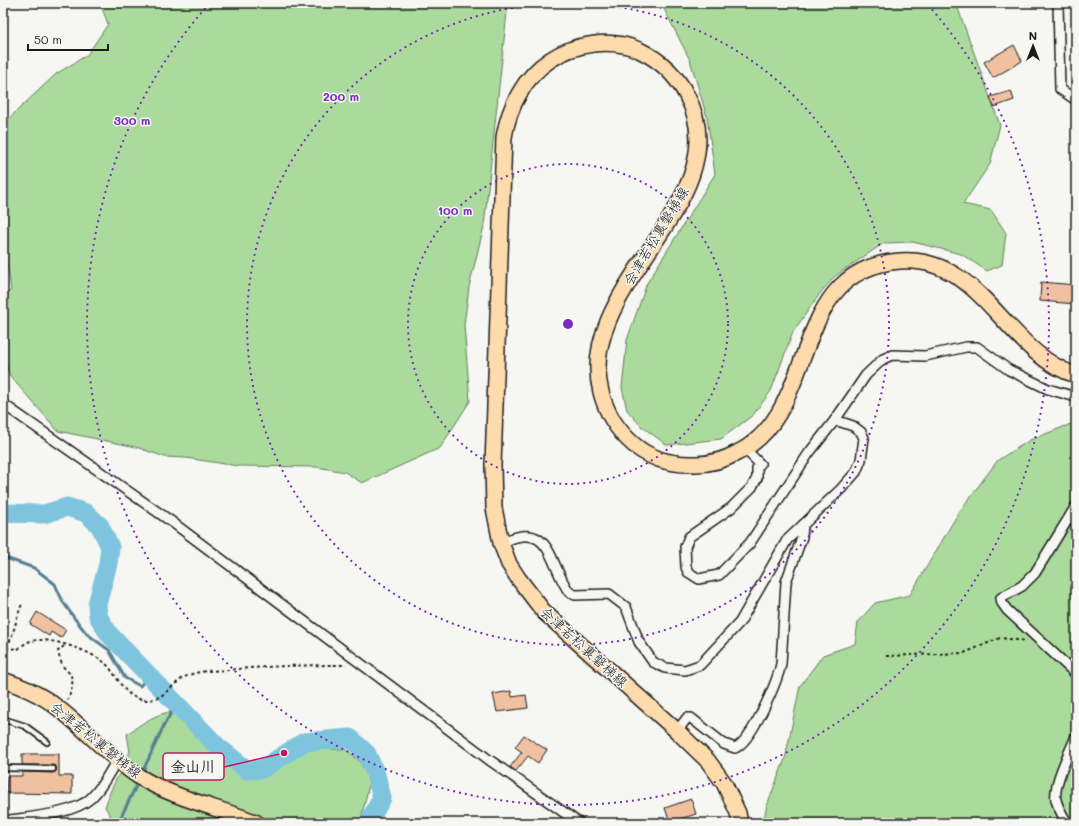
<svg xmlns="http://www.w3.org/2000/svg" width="1079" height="826" viewBox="0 0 1079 826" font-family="Mali,'Klee One',sans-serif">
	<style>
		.green { fill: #aadb9c; stroke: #637c5c }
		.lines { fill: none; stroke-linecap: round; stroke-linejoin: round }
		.stream { stroke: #578191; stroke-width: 3 }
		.river { stroke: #7ec4df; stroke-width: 19 }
		.building { fill: #f0c1a0; stroke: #1c1c1c }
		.service-casing { stroke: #1c1c1c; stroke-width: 8 }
		.minor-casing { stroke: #1c1c1c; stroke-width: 12 }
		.primary-casing { stroke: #1c1c1c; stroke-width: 18 }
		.path { stroke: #1c1c1c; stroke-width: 2; stroke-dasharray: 3 3; stroke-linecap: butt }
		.service { stroke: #f6f6f2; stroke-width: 4.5 }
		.minor { stroke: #f6f6f2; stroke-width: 9 }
		.primary { stroke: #fddbac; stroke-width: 15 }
		.ring { fill: none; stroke: #7b2cbf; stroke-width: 2; stroke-dasharray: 2 4 }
		.labels { text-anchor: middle; stroke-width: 3; stroke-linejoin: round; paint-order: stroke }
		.street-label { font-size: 14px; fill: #1c1c1c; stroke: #f6f6f2 }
		.centre { fill: #7b2cbf; stroke: #f6f6f2; stroke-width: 2 }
		.ring-label { font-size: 12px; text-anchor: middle; font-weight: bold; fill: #7b2cbf; stroke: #f6f6f2; stroke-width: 3; stroke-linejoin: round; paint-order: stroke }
		.leader { fill: none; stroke: #c2185b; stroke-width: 1.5 }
		.callout-dot { fill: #c2185b; stroke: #f6f6f2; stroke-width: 1.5 }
		.callout { fill: #f6f6f2; stroke: #c2185b; stroke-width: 1.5 }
		.callout-label { font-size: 15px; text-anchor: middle; font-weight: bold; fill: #1c1c1c }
	</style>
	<rect width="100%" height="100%" fill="#f6f6f2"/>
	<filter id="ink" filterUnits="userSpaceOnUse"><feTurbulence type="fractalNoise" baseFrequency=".025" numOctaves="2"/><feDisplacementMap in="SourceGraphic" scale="8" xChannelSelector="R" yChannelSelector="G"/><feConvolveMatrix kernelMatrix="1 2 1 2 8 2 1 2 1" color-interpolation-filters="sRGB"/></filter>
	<g filter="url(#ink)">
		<g class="green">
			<polygon points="100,3 508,3 484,226 469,287 464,325 470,401 440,448 362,483 345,472 317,467 238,466 186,458 165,457 136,447 58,431 10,376 3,354 3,298 11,290 8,268 3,255 3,124 56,74 87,55 108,24"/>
			<polygon points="661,3 956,3 1000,125 990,164 963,204 991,210 1006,233 1002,265 987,271 961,254 913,242 884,243 835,276 821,292 793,332 771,391 753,415 721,439 667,445 641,426 627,410 622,388 627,340 647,283 715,174 707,117 690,60"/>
			<polygon points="1076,422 1076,823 763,823 767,805 785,759 800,686 823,655 855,644 858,622 875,603 910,595 959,512 998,460 1030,440"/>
			<path d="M177 711 193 722 227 760 256 771 274 769 294 752 303 749 321 745 332 749H345L360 761 367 775 369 785 360 823H115L105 807 111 790 130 752 127 734C143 723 157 712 177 711Z"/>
		</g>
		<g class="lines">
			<g class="stream">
				<polyline points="3,557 34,568 55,584 63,602 75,619 87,634 109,650 125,678 140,686 150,674"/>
				<polyline points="142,773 164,725 177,703"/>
				<polyline points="118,823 138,782"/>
			</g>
			<polyline class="river" points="3,513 44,514 67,507 86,513 100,526 110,547 108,564 97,604 98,616 109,634 218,747 247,770 262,769 304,742 350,738 367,754 376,775 382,798 368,823"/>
		</g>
		<g class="building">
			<polygon points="1014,45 1022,61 993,78 984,62"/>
			<polygon points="1011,91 1014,100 994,107 990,97"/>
			<polygon points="1041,282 1076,285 1076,304 1040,301"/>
			<polygon points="37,612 66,630 61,638 51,632 49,636 30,624"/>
			<polygon points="511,691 512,697 526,695 528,708 497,712 493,694"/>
			<polygon points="524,735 547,750 538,763 528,756 516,771 510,767 522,752 515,747"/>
			<polygon points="22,754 59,754 59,776 72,776 72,794 6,793 7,776 22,776 22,772 53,773 56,771 56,767 53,765 22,765"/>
			<polygon points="691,799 696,814 670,822 665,808"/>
		</g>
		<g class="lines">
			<g class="service-casing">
				<g id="service">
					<polyline points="3,719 25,726 47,742"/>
					<polyline points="3,742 3,751"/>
					<polyline points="3,768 53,769"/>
				</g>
			</g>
			<g class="minor-casing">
				<g id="minor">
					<polyline points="1058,3 1060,89 1076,100"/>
					<polyline points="3,404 172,522 488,759 579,823"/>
					<polyline points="835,420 866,375 883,359 892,355 925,356 966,347 977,347 1009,370 1048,389 1076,397"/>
					<polyline points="1076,506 1035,573 1022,586 1001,598 1002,603 1007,610 1076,674"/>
					<path d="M501 543C551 518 548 562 569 592L575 595 609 594 626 607 639 642 653 662 665 668 685 670 700 665 740 622 787 540 841 489 856 472 861 460 864 438 861 432 853 426 835 420 809 453 750 543 719 575 699 579 688 572 686 567 685 547 689 537 731 508 752 487 757 478V468L760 464 745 449"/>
					<path d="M677 731 687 718H691L724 744 735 748C752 741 777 682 781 664L786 582 802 537 803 525"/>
					<path d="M3 821C27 817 73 815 91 798 102 788 109 773 117 760"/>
					<path d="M1067 823C1063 816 1058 808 1056 800 1053 783 1070 752 1076 736"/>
				</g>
			</g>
			<g class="primary-casing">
				<g id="primary">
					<path d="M3 680C18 685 33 691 47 700 80 722 105 754 138 776 175 799 217 807 257 823"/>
					<path d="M740 823 738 813 724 783 708 761 677 731 544 612 518 578 509 564 501 543 494 508 493 466 504 137C509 107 524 77 550 60 575 43 611 38 639 50 660 60 677 76 687 96 742 199 573 287 601 392 606 412 617 430 633 444 650 459 673 465 696 464 711 464 724 460 737 453 822 412 786 269 900 261 982 255 1006 354 1076 375"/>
				</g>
			</g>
			<g class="path">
				<path d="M64 646 58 651C59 656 60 660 62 664 63 668 68 671 70 674 75 682 71 693 67 700"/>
				<path d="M6 648 18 649C22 646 26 642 31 641 49 636 91 651 105 663 119 676 123 699 146 700 165 701 174 679 192 674 204 670 216 671 228 670 268 666 306 665 346 665"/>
				<path d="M3 652C14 639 15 620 22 604"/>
				<polyline points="886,656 964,653 1000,638 1027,641"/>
			</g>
			<use href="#service" class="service"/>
			<use href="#minor" class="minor"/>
			<use href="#primary" class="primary"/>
		</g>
	</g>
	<g class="ring">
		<circle cx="568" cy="324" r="160"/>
		<path d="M571 3A321 321 0 1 1 565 3"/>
		<path d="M928 5A481 481 0 1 1 208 5"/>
	</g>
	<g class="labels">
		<g class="street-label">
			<text transform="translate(656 236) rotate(-59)" y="5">会津若松裏磐梯線</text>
			<text transform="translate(584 647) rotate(42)" y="5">会津若松裏磐梯線</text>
			<text transform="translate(96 740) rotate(39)" y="5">会津若松裏磐梯線</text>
		</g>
	</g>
	<circle cx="568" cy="324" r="6" class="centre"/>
	<g class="ring-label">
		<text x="341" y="101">200 m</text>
		<text x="132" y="125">300 m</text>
		<text x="455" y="215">100 m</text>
	</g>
	<path class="leader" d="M284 753L224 767"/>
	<circle class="callout-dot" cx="284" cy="753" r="4"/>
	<rect class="callout" x="163" y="753" width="61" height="27" rx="4"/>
	<g class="callout-label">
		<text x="193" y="772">金山川</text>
	</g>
	<rect width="1079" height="826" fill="none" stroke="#f6f6f2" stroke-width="16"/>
	<rect x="8" y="8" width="1063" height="810" fill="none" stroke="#1c1c1c" stroke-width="1.5" filter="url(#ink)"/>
	<g transform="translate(1033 46)" stroke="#f6f6f2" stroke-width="3" paint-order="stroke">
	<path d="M0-3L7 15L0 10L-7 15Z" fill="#1c1c1c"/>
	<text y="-6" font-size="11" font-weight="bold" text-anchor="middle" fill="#1c1c1c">N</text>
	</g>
	<path d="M28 44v6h80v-6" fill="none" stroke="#1c1c1c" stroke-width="2"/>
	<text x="34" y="44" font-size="12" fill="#1c1c1c" stroke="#f6f6f2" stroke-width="3" paint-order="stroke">50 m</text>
</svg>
